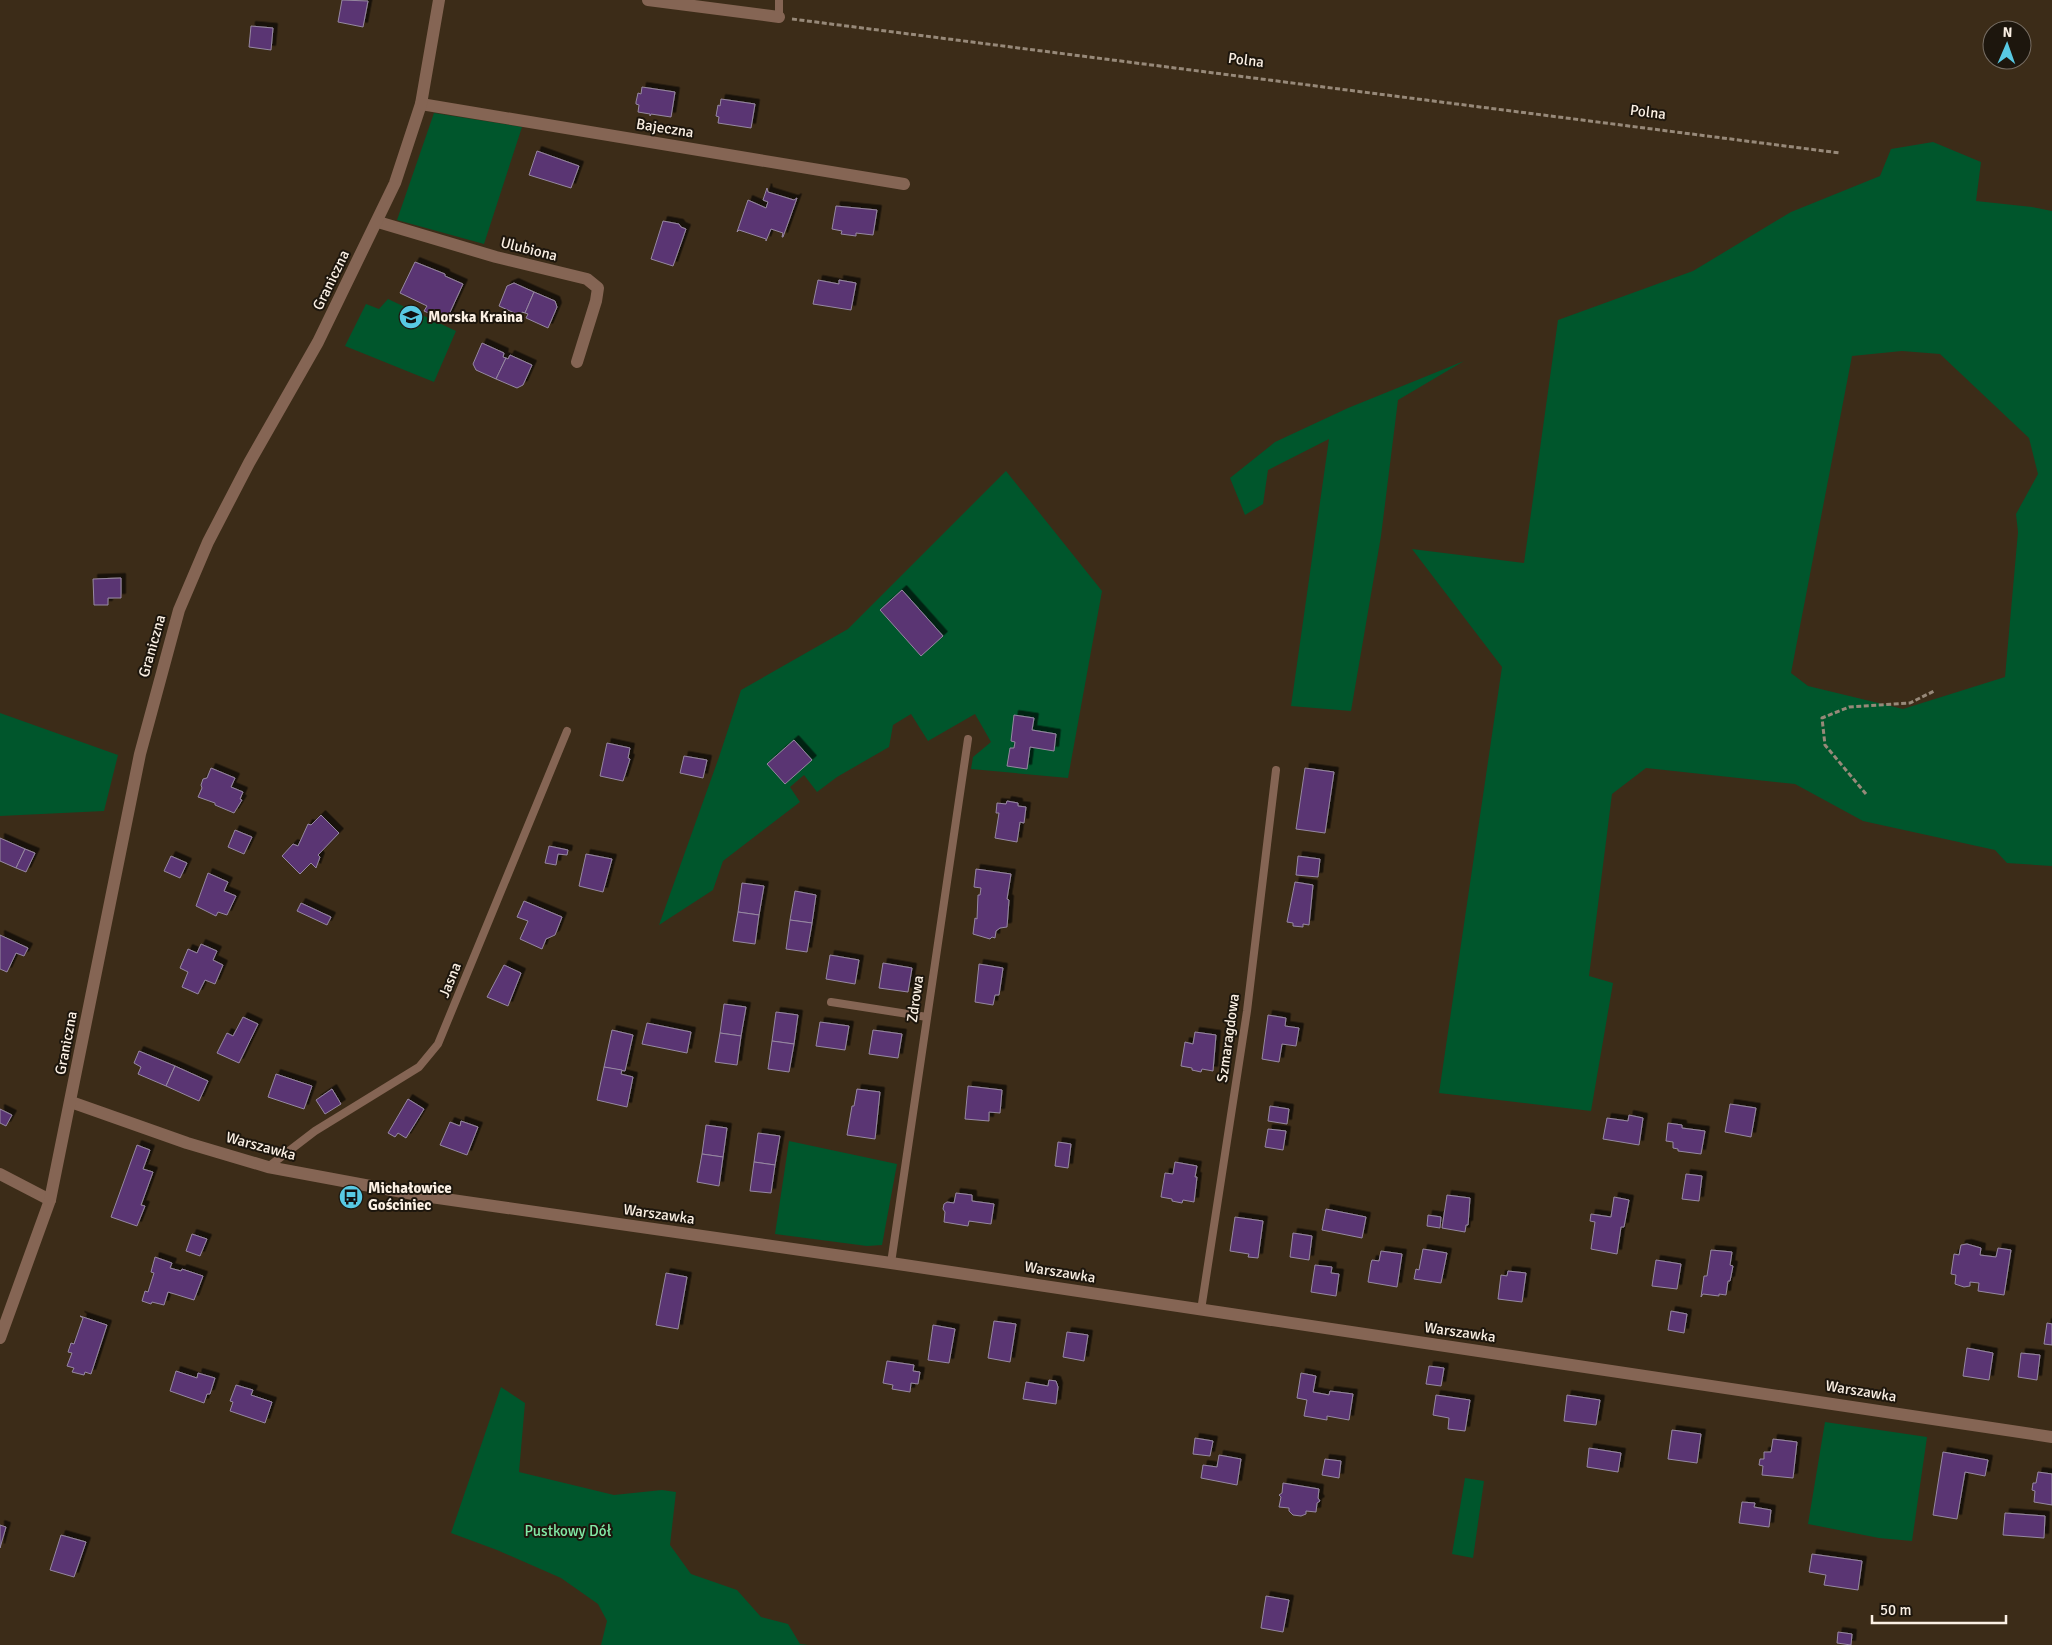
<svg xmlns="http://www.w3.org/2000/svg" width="2052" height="1645" viewBox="0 0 2052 1645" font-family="Signika,sans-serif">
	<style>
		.green { fill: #00562c; fill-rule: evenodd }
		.building { fill: #5a3573; stroke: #9688a1; filter: url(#shadow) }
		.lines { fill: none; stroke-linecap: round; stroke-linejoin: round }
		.path { stroke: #978979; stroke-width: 3; stroke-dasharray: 5 2.5; stroke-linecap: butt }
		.service { stroke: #856554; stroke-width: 8 }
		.minor { stroke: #856554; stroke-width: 12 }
		.tertiary { stroke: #856554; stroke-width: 12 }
		.labels { text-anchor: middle; stroke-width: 4; stroke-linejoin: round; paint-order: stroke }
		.street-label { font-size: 15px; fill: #fbf0e4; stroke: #1d160d }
		.poi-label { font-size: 15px; font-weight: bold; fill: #fbf0e4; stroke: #1d160d; text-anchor: start }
		.park-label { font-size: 15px; fill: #82eaa6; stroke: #1d160d }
	</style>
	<defs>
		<filter id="shadow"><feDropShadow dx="4.5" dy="-4.5" stdDeviation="0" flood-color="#0009"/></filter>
	</defs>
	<rect width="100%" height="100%" fill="#3c2c18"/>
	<g class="green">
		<polygon points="434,113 522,127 484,244 397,220"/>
		<path d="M1933 142 1981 162 1976 201 2032 207 2052 211V866L2007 863 1995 850 1863 821 1795 784 1646 768 1612 794 1589 976 1613 983 1591 1111 1439 1093 1502 667 1412 549 1524 563 1558 320 1693 271 1791 212 1880 176 1891 149ZM1902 351 1940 354 2029 438 2038 474 2016 514 2018 532 2005 677 1903 709 1808 686 1791 673 1852 356Z"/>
		<polygon points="388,299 456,331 434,382 345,346 366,304 379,309"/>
		<polygon points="1464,361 1398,400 1381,536 1351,711 1291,706 1329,439 1268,470 1263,504 1245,515 1230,478 1275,442 1348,408"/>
		<polygon points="1006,471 1102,591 1068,778 971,769 973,757 991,742 975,714 928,741 911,714 893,725 889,747 837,777 817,792 804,775 790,787 800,802 723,861 713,890 659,925 719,757 741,690 848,629"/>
		<polygon points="0,713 118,755 104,811 0,816"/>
		<polygon points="789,1141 897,1164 882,1245 867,1246 775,1234"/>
		<polygon points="501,1387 525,1403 519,1472 614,1495 662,1490 676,1492 670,1545 691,1574 737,1590 761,1617 788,1624 800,1644 808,1645 601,1645 607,1621 598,1604 561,1578 497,1550 451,1533"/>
		<polygon points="1825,1422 1927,1437 1912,1541 1879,1538 1808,1524"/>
		<polygon points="1465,1478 1484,1481 1473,1558 1452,1554"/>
	</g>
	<g class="building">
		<polygon points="342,0 368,1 363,27 338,22"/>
		<polygon points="251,26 273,28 271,50 249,47"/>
		<polygon points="642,87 675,92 671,117 651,114 650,116 650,114 638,112 639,105 636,104 636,102 638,93 641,94"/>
		<polygon points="721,99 755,104 751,128 718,123 719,117 716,116 718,105 720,106"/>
		<polygon points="537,151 579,166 571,188 529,175"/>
		<polygon points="767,188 768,192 794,200 797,198 783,237 782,237 783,233 771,229 766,241 766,239 739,230 737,232 748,200 766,208 768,202 763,200"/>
		<polygon points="836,206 877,210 873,235 856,233 856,236 841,234 842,231 832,229"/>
		<polygon points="663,221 679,224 681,227 686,229 673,266 651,259"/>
		<polygon points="415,262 445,274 445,276 463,284 446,321 424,311 427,306 400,293"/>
		<polygon points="818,280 839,284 839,280 856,283 851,310 813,304"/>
		<polygon points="514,283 534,292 525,313 522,312 521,316 499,306 507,286"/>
		<polygon points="534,292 555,301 557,307 548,328 526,318 528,314 525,313"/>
		<polygon points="482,343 504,353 503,357 506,358 496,379 476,370 473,364"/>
		<polygon points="510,355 532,365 523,385 517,388 496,379 506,358 508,359"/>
		<polygon points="121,578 121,598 108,598 108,605 94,605 93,579"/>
		<polygon points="902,590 943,636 921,656 880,610"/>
		<polygon points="1014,715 1034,718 1032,730 1056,734 1054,751 1030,747 1027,769 1007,766 1010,748 1014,748 1015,742 1011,741"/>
		<polygon points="794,740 812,760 785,784 767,764"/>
		<polygon points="607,743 630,748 628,758 630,759 623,781 600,776"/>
		<polygon points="684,756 707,760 703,778 680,773"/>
		<polygon points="211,768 235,778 231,787 243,792 240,799 242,800 234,813 215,805 215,803 198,797 202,788 201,785 203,779 207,778"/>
		<polygon points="1305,768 1334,772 1325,833 1296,829"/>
		<polygon points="1007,801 1018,803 1018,806 1026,807 1024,823 1020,822 1017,842 995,838 999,813 996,813 997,803 1006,804"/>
		<polygon points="321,815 339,833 318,855 320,857 316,868 311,863 300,874 282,856 293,844 298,846 308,824 311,825"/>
		<polygon points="235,830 252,837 244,854 228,847"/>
		<polygon points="0,838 25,849 16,868 0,861"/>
		<polygon points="549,846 568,850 567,855 558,854 556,865 545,863"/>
		<polygon points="25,849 35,853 26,872 16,868"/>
		<polygon points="586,854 612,859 603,892 579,886"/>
		<polygon points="171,856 187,863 180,878 164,871"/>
		<polygon points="1298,856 1320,859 1318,877 1296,875"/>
		<polygon points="976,869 1011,874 1007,899 1009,900 1007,927 1000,928 996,931 995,938 992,937 990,939 973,934 975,918 977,919 978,895 980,895 981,888 974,887"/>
		<polygon points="208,873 228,882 224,891 236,896 227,915 218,912 216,916 196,906"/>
		<polygon points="1295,882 1313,885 1309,925 1303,924 1303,927 1293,926 1293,923 1287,922"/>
		<polygon points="742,883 764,886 759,915 738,912"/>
		<polygon points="795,891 816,895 812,923 790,920"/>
		<polygon points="524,901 562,917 555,935 546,939 542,949 520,939 528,921 517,917"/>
		<polygon points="301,903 331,917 327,925 297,911"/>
		<polygon points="738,912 759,915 755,944 733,941"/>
		<polygon points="790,920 812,923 807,952 786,949"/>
		<polygon points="0,935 28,948 24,956 16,953 7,972 0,969"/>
		<polygon points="201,944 217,951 213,960 223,965 215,984 205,980 198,994 182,987 188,972 180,968 188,949 197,953"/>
		<polygon points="830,955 859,960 855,984 826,979"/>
		<polygon points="883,963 912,968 908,992 879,988"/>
		<polygon points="979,964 1003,968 999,995 995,995 993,1005 975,1002"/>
		<polygon points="504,965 521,973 508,1006 487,997"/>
		<polygon points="724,1004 746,1007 741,1036 720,1033"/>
		<polygon points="776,1012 798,1015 794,1044 772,1041"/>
		<polygon points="1268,1015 1286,1018 1285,1026 1299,1028 1296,1046 1282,1044 1279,1062 1262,1059"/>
		<polygon points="243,1017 258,1024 239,1063 217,1053 227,1033 233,1036"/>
		<polygon points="820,1022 849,1026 845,1050 816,1046"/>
		<polygon points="647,1023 691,1032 687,1053 642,1044"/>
		<polygon points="612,1030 633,1035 625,1071 604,1067"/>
		<polygon points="873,1030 902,1034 898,1058 869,1054"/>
		<polygon points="1195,1032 1216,1035 1213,1071 1202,1069 1201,1072 1192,1070 1192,1068 1181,1066 1185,1042 1193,1044"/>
		<polygon points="720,1033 741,1036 737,1065 715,1062"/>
		<polygon points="772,1041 794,1044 789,1072 768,1069"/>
		<polygon points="139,1051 175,1066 166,1086 138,1074 141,1067 134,1063"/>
		<polygon points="175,1066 208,1081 199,1101 166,1086"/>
		<polygon points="604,1067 622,1070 621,1074 633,1077 627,1107 597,1100"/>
		<polygon points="276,1074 312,1086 304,1109 268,1097"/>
		<polygon points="968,1086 1002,1090 1000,1113 989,1112 989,1121 965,1119"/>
		<polygon points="332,1089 341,1104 325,1114 316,1100"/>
		<polygon points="857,1089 880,1092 875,1139 847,1135 852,1106 854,1106"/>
		<polygon points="408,1099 424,1109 406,1138 398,1133 395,1137 388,1133"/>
		<polygon points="1730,1104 1756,1108 1751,1137 1725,1132"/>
		<polygon points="1270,1106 1289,1109 1287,1124 1268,1121"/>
		<polygon points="0,1109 12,1115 6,1126 0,1123"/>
		<polygon points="1629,1115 1643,1118 1639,1145 1603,1139 1607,1118 1628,1121"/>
		<polygon points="461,1121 478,1127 467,1155 440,1145 450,1122 460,1126"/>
		<polygon points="1668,1123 1682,1125 1682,1128 1705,1131 1701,1154 1678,1151 1678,1149 1673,1148 1673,1142 1666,1141"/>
		<polygon points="706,1125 727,1128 723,1157 702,1154"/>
		<polygon points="1268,1129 1286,1131 1283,1150 1265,1147"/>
		<polygon points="758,1133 780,1136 775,1165 754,1162"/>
		<polygon points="1058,1142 1071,1144 1068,1168 1055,1166"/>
		<polygon points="137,1145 150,1150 143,1169 153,1172 141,1205 145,1206 137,1226 111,1217"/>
		<polygon points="702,1154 723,1157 719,1186 697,1182"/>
		<polygon points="754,1162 775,1165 771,1193 750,1191"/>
		<polygon points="1175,1162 1197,1166 1195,1177 1197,1177 1194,1202 1183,1200 1182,1203 1172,1201 1172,1199 1161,1197 1165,1173 1173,1174"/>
		<polygon points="1686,1174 1702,1176 1699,1201 1682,1199"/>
		<polygon points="956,1193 972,1195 972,1201 994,1204 991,1224 969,1221 968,1226 944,1222 945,1212 943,1209 944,1204 947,1202 954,1203"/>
		<polygon points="1447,1195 1470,1198 1468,1225 1466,1225 1465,1232 1442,1228"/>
		<polygon points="1614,1197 1629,1200 1624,1227 1621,1227 1617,1254 1591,1249 1595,1222 1590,1221 1591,1214 1611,1217"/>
		<polygon points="1326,1209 1366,1217 1362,1238 1322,1230"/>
		<polygon points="1428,1215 1441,1217 1440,1228 1427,1226"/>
		<polygon points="1235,1217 1263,1221 1258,1258 1248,1257 1249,1254 1230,1251"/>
		<polygon points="1293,1233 1312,1236 1309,1260 1290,1257"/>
		<polygon points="192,1234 207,1239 200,1256 186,1251"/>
		<polygon points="1967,1244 1981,1248 1980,1255 1996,1257 1998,1248 2011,1250 2004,1295 1978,1291 1979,1283 1970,1282 1970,1286 1964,1287 1955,1284 1956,1275 1951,1274 1954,1254 1959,1255 1961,1245"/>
		<polygon points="1423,1249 1447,1253 1441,1283 1414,1279 1416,1269 1419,1270"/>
		<polygon points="1711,1250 1732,1252 1730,1265 1733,1266 1730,1281 1728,1281 1726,1295 1719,1294 1719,1296 1703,1294 1701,1297 1704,1276 1707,1276"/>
		<polygon points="1381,1251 1402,1254 1397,1287 1368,1282 1371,1263 1372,1260 1379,1261"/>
		<polygon points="155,1257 172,1263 170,1268 181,1271 182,1269 203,1276 194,1300 168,1292 164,1305 152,1302 151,1304 142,1301 145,1291 148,1292 154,1273 151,1272"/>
		<polygon points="1656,1260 1681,1264 1677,1289 1652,1286"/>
		<polygon points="1315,1265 1332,1267 1331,1273 1339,1274 1336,1296 1311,1292"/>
		<polygon points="1508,1271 1526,1273 1522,1302 1498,1299 1501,1275 1507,1276"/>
		<polygon points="666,1273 687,1277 678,1329 656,1325"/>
		<polygon points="1671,1311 1687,1314 1684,1333 1668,1330"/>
		<polygon points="80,1316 107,1325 91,1374 85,1372 84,1375 72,1372 74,1368 67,1366 72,1353 68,1352 71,1343 74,1344 83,1318"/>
		<polygon points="994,1321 1016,1324 1010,1362 988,1358"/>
		<polygon points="2047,1323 2052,1324 2052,1345 2044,1344"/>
		<polygon points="933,1325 955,1329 949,1363 928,1360"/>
		<polygon points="1067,1332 1088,1335 1084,1361 1063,1357"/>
		<polygon points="1967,1348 1993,1353 1989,1380 1963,1376"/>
		<polygon points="2021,1353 2040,1355 2037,1380 2018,1377"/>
		<polygon points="887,1361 914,1365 913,1371 920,1372 918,1384 911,1383 910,1392 892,1389 893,1385 883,1383"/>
		<polygon points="1429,1366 1444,1368 1441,1386 1426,1384"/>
		<polygon points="176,1371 197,1378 198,1373 215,1378 210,1394 207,1394 204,1403 170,1391"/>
		<polygon points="1301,1373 1316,1376 1313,1392 1329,1395 1330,1391 1353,1394 1349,1420 1327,1416 1327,1420 1304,1416 1307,1400 1297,1398"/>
		<polygon points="1049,1380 1056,1381 1058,1387 1056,1404 1023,1399 1026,1382 1048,1386"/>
		<polygon points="236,1385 253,1390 251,1395 272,1402 265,1423 230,1411 233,1402 230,1401"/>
		<polygon points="1436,1395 1470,1400 1465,1431 1448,1429 1449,1418 1433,1415"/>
		<polygon points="1567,1395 1600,1400 1596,1425 1564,1421"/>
		<polygon points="1672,1430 1701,1434 1697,1463 1668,1459"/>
		<polygon points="1195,1438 1213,1441 1210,1456 1193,1454"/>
		<polygon points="1773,1439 1797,1442 1793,1478 1762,1475 1763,1466 1759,1465 1760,1459 1764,1459 1764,1452 1771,1452"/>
		<polygon points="1589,1448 1621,1453 1618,1472 1587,1467"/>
		<polygon points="1943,1452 1988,1460 1985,1476 1965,1472 1957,1519 1933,1515"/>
		<polygon points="1219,1455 1241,1459 1237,1485 1201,1478 1203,1465 1217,1467"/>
		<polygon points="1325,1459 1341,1461 1339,1478 1322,1475"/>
		<polygon points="2038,1472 2052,1474 2052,1505 2034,1502 2035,1491 2032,1490 2033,1483 2036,1483"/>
		<polygon points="1283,1483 1319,1489 1318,1498 1320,1501 1317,1503 1316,1512 1306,1511 1306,1514 1301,1516 1293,1515 1289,1511 1289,1508 1279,1507 1281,1497 1279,1495 1282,1493"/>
		<polygon points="1742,1502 1755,1503 1754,1507 1771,1510 1769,1527 1739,1523"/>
		<polygon points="2005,1513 2045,1516 2044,1538 2003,1535"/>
		<polygon points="0,1525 6,1527 0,1548"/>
		<polygon points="61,1535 86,1542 74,1577 50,1570"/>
		<polygon points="1812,1554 1862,1561 1858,1590 1824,1585 1826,1575 1809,1572"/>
		<polygon points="1266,1596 1289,1600 1283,1632 1261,1628"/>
		<polygon points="1838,1632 1852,1634 1851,1645 1837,1643"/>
	</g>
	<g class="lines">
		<g class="path">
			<polyline points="792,19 1840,153"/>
			<polyline points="1866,794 1825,745 1822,718 1849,707 1910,703 1934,691"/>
		</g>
		<g class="service">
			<polyline points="779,17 779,0"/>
			<polyline points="831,1002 927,1017"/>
			<polyline points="268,1167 315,1131 419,1067 438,1044 567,731"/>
			<polyline points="891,1263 968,739"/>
			<polyline points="1201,1310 1247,1011 1276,770"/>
		</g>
		<g class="minor">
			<polyline points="648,0 779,17"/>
			<polyline points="421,104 904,184"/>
			<polyline points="378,222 496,257 587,279 598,288 596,301 577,362"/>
			<polyline points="71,1102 187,1143 268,1167 424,1196 891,1263 2052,1437"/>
			<polyline points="0,1174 50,1200"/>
		</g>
		<polyline class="tertiary" points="0,1338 50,1200 140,754 179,610 208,542 249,463 318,342 395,183 421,104 439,0"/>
	</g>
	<defs>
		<g id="school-disc" transform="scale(1.25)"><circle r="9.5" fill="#58c9e3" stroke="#1d160d"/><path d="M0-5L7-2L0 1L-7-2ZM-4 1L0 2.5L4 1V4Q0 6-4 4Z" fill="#111"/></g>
		<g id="bus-disc" transform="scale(1.25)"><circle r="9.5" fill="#58c9e3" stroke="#1d160d"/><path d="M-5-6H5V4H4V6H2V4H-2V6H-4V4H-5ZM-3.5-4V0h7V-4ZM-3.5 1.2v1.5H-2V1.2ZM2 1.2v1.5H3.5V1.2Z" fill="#111"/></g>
	</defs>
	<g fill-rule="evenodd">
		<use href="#school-disc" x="411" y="317"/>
		<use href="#bus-disc" x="351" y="1197"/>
	</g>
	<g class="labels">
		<g class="street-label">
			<text transform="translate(1246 60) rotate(7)" y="5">Polna</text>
			<text transform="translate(1648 112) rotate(7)" y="5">Polna</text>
			<text transform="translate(665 128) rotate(9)" y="5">Bajeczna</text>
			<text transform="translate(529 249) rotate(14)" y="5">Ulubiona</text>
			<text transform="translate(331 280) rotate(-64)" y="5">Graniczna</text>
			<text transform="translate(152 646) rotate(-74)" y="5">Graniczna</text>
			<text transform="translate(450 980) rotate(-68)" y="5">Jasna</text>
			<text transform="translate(915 999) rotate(-82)" y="5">Zdrowa</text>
			<text transform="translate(1228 1038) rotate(-82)" y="5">Szmaragdowa</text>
			<text transform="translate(66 1043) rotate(-79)" y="5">Graniczna</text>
			<text transform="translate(261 1146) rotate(15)" y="5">Warszawka</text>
			<text transform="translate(659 1214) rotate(8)" y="5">Warszawka</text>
			<text transform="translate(1060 1272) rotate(9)" y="5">Warszawka</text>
			<text transform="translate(1460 1332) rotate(8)" y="5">Warszawka</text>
			<text transform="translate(1861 1391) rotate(9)" y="5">Warszawka</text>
		</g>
		<g class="poi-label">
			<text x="428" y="322">Morska Kraina</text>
			<text x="368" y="1193">Michałowice<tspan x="368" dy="17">Gościniec</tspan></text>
		</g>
		<g class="park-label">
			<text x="568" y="1536">Pustkowy Dół</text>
		</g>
	</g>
	<g transform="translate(2007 45) rotate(2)"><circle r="24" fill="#1d160d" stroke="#766d63"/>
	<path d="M0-4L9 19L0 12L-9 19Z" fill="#58c9e3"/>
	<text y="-8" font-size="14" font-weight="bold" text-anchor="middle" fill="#fbf0e4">N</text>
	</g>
	<path d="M1872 1615v8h134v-8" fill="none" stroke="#fbf0e4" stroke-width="2.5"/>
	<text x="1880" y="1615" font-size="15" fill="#fbf0e4" stroke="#1d160d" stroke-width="4" paint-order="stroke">50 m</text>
</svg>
